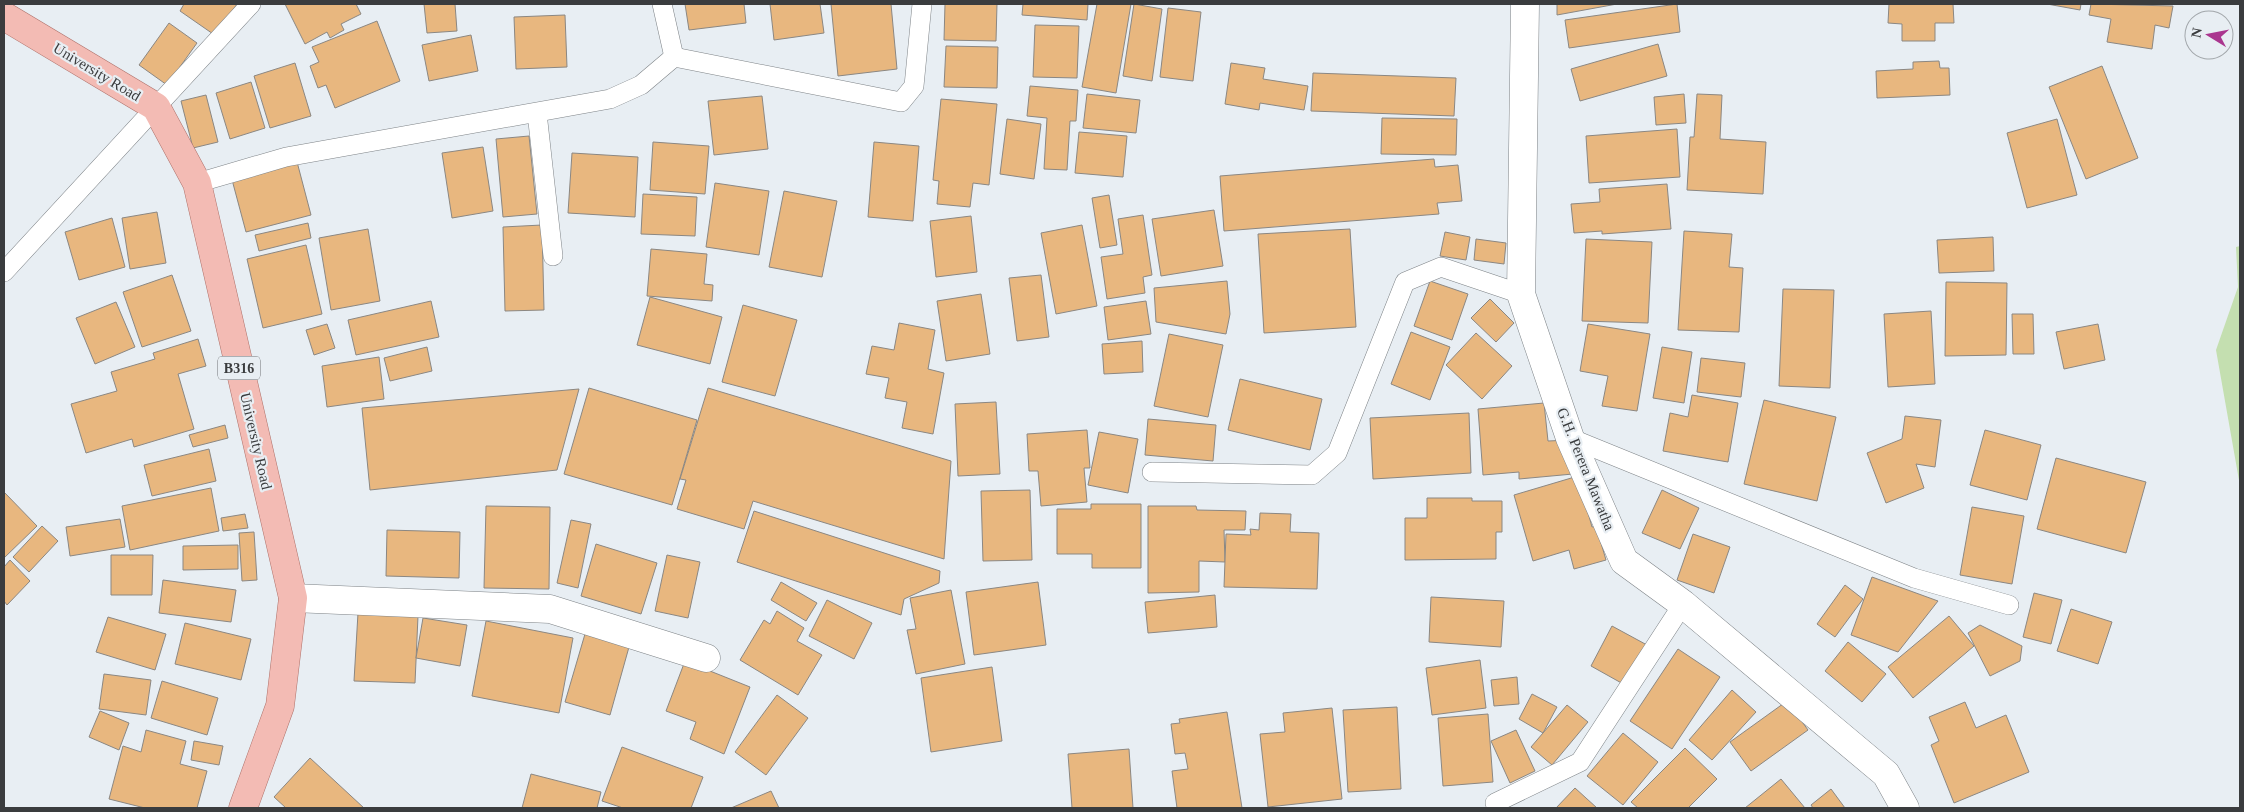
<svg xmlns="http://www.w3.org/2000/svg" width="2244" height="812" viewBox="0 0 2244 812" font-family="Georgia,serif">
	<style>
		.green { fill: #c4dfb0 }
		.building { fill: #e8b77f; stroke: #8b8782 }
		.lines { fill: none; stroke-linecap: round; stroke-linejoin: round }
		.service-casing { stroke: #7e8387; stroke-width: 20 }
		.minor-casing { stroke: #7e8387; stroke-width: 29 }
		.primary-casing { stroke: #ad716a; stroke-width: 29 }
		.service { stroke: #fff; stroke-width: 19 }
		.minor { stroke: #fff; stroke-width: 28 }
		.primary { stroke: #f3bbb4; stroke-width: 28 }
		.labels { text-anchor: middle; stroke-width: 4.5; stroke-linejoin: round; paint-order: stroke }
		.shield { fill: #e8eef3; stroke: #6e7174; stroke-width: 1 }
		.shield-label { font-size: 14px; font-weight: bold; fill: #3a3c3e }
		.street-label { font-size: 15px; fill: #3a3c3e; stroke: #e8eef3 }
	</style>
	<rect width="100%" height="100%" fill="#e8eef3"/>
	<polygon class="green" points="2240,246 2240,486 2216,350 2238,287 2236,247"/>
	<g class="building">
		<polygon points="184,4 237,4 216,36 180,11"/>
		<polygon points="285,4 356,4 361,14 341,24 344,30 330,38 327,32 305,44"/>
		<polygon points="424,4 455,4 457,31 427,33"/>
		<polygon points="685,4 744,4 746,23 689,30"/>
		<polygon points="770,4 820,4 824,33 774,40"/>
		<polygon points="831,4 891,4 897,69 838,76"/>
		<polygon points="945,4 997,4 996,41 944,40"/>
		<polygon points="1023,4 1088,4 1087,20 1022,15"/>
		<polygon points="1097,4 1131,4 1116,93 1082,87"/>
		<polygon points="1134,4 1162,9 1152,81 1123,76"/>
		<polygon points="1557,4 1617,4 1557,15"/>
		<polygon points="1677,4 1680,32 1569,48 1565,20"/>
		<polygon points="1889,4 1953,4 1954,23 1935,23 1935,41 1902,41 1902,24 1888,23"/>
		<polygon points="2047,4 2081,4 2080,10"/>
		<polygon points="2091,4 2173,6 2169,28 2155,25 2152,49 2107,42 2111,19 2089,15"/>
		<polygon points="1168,8 1201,12 1193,81 1160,77"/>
		<polygon points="565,15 567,67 516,69 514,17"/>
		<polygon points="377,21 400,81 335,108 326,85 318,88 310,66 319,62 312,47"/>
		<polygon points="169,23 197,43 167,85 139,65"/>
		<polygon points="1035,25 1079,26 1077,78 1033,77"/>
		<polygon points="471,35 478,71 429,81 422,45"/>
		<polygon points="1658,44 1667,76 1580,101 1571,69"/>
		<polygon points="946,46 998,47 997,88 944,87"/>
		<polygon points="1939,61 1940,68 1949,68 1950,95 1877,98 1876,71 1913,69 1913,62"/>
		<polygon points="295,63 311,116 270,128 254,76"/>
		<polygon points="1231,63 1265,68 1263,79 1308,86 1304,110 1260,103 1259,110 1225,104"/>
		<polygon points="2102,66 2138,158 2086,179 2049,87"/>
		<polygon points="1313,73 1456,78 1454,116 1311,111"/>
		<polygon points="251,82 265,128 230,139 216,93"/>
		<polygon points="1030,86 1078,90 1076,121 1070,121 1067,170 1044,169 1047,118 1027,116"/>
		<polygon points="1087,94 1140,100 1136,133 1083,128"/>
		<polygon points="1684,94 1686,123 1656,125 1654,97"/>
		<polygon points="1697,94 1722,95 1720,139 1766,142 1763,194 1687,190 1690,137 1694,137"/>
		<polygon points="206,95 218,142 193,148 181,101"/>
		<polygon points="762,96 768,149 714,155 708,101"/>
		<polygon points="941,99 997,104 989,185 973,183 970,207 937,204 939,181 933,180"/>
		<polygon points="1382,118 1457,119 1456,155 1381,154"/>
		<polygon points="1007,119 1041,124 1034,179 1000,174"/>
		<polygon points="2057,119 2077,195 2027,208 2007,133"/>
		<polygon points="1677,129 1680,177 1589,183 1586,136"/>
		<polygon points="1079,132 1127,136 1123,177 1075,173"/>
		<polygon points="529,136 537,214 503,217 496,139"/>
		<polygon points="653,142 709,146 705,194 650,190"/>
		<polygon points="874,142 919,146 913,221 868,217"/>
		<polygon points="483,147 493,211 452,218 442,153"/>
		<polygon points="572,153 638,157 635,217 568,213"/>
		<polygon points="296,158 311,215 246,232 231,176"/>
		<polygon points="1434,159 1435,167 1458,165 1462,201 1437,203 1439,214 1224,231 1220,176"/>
		<polygon points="715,183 769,191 759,255 706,247"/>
		<polygon points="1667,184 1671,229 1602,234 1602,231 1574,233 1571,204 1600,202 1599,189"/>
		<polygon points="784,191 837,201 822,277 769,267"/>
		<polygon points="643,194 697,197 695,236 641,234"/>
		<polygon points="1109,195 1117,245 1100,248 1092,198"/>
		<polygon points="1214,210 1223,266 1161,276 1152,219"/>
		<polygon points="157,212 166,263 130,269 122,218"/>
		<polygon points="1143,215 1152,275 1143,277 1145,293 1107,299 1101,257 1123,254 1118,219"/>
		<polygon points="971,216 977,272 936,277 930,221"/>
		<polygon points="112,218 125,267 79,280 65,232"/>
		<polygon points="308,223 311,238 259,251 255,235"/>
		<polygon points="542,225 544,310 505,311 503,227"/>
		<polygon points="1082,225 1097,306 1056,314 1041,233"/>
		<polygon points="368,229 380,301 331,310 319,238"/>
		<polygon points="1350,229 1356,327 1264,333 1258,234"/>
		<polygon points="1684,231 1732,234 1729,267 1743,268 1739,332 1678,330"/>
		<polygon points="1445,232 1470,237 1466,260 1440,256"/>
		<polygon points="1993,237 1994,271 1939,273 1937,240"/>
		<polygon points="1476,239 1506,243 1504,264 1474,260"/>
		<polygon points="1586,239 1652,242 1648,323 1582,321"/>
		<polygon points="306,245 322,314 263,328 247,259"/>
		<polygon points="651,249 707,254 704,284 713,285 712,301 647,296"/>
		<polygon points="172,275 191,331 142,347 123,292"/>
		<polygon points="1041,275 1049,337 1017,341 1009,278"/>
		<polygon points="1227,281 1230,314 1226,334 1156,322 1154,288"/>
		<polygon points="1430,281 1468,294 1452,340 1414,326"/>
		<polygon points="1946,282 2007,283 2006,355 1945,356"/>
		<polygon points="1783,289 1834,290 1830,388 1779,386"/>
		<polygon points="981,294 990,354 946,361 937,301"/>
		<polygon points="650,297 722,317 710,364 637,345"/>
		<polygon points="1490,299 1514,323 1496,342 1471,318"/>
		<polygon points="431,301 439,337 356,355 348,320"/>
		<polygon points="1146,301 1151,334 1108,340 1104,307"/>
		<polygon points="116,302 135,347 95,364 76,318"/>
		<polygon points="743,305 797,320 775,396 722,382"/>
		<polygon points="1931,311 1935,384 1888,387 1884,314"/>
		<polygon points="2012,314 2033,314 2034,354 2013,354"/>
		<polygon points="899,323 935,330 928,369 944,373 933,434 902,428 907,402 885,398 889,378 866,374 872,346 894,350"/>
		<polygon points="327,324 335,348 314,355 306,330"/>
		<polygon points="1588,324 1650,334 1637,411 1602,406 1608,376 1580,371"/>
		<polygon points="2098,324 2105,360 2064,369 2056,332"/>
		<polygon points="1411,332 1450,347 1430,400 1391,384"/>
		<polygon points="1476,333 1512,366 1482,399 1446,365"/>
		<polygon points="1169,334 1223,345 1208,417 1154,406"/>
		<polygon points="198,339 206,366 178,374 194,429 134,447 132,439 86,453 71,404 117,391 111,372 155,359 153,353"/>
		<polygon points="1142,341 1143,372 1104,374 1102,344"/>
		<polygon points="427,347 432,371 390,381 384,358"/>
		<polygon points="1662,347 1692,352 1684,403 1653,398"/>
		<polygon points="379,357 384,399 327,407 322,366"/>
		<polygon points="1701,358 1745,363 1741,397 1697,392"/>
		<polygon points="1240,379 1322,399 1310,450 1228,430"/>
		<polygon points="589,388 697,420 672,505 564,474"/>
		<polygon points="708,388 951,461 944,559 753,501 744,529 677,509 686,480 680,479"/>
		<polygon points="579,389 557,470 370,490 362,408"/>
		<polygon points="1692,395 1738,403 1728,462 1663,451 1670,413 1688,417"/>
		<polygon points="1764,400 1836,417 1817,501 1744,484"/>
		<polygon points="996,402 1000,474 958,476 955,404"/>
		<polygon points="1544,403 1548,441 1570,440 1573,474 1519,479 1519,472 1483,475 1478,409"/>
		<polygon points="1469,413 1471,473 1373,479 1370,418"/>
		<polygon points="1905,416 1941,420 1935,467 1916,464 1924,488 1886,503 1867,453 1902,439"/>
		<polygon points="1148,419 1216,425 1213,461 1145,455"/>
		<polygon points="225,425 228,438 193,447 189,435"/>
		<polygon points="1087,430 1090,468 1084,468 1087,502 1041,506 1038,471 1029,471 1027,434"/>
		<polygon points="1985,430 2041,445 2027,500 1970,485"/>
		<polygon points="1099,432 1138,439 1128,493 1088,485"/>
		<polygon points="209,449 216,481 152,496 144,465"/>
		<polygon points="2056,458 2146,482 2126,553 2037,529"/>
		<polygon points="1578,476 1592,527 1596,526 1606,560 1574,569 1569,550 1533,561 1514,495"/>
		<polygon points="211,488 219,531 130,550 122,506"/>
		<polygon points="1030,490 1032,560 983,561 981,491"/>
		<polygon points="1662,490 1699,508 1680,549 1642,533"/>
		<polygon points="4,492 37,526 4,558"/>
		<polygon points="1427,498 1472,498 1472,501 1502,501 1502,532 1496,532 1496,559 1405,560 1405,518 1427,518"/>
		<polygon points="1091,504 1141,504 1141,568 1092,568 1092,554 1057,554 1057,509 1091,509"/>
		<polygon points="486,506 550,507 549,589 484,588"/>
		<polygon points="1148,506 1196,506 1197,510 1246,511 1245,530 1224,530 1225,562 1199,561 1199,592 1148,593"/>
		<polygon points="1972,507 2024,516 2012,584 1960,575"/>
		<polygon points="754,511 940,571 939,583 904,599 901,615 737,562"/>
		<polygon points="1260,513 1291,514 1290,532 1319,533 1317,589 1224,587 1226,534 1251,535 1250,529 1259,530"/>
		<polygon points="245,514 248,528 223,531 221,518"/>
		<polygon points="120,519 125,547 70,556 66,527"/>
		<polygon points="571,520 591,524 578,588 557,583"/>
		<polygon points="42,526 58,541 29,572 13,557"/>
		<polygon points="387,530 460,532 459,578 386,576"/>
		<polygon points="254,532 257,580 242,581 239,533"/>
		<polygon points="1693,534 1730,547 1714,593 1677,580"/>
		<polygon points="596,544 657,563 641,614 581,596"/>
		<polygon points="238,545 238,569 183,570 183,546"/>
		<polygon points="111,555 153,555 152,595 111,595"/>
		<polygon points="667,555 700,562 688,618 655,611"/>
		<polygon points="10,560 30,581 7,605 4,601 4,567"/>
		<polygon points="1872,577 1938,601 1898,652 1851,635"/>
		<polygon points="163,580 236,590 231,622 159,613"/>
		<polygon points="781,582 817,603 806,621 771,600"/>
		<polygon points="1038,582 1046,645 974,655 966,592"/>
		<polygon points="1845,585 1863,599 1835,637 1817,624"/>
		<polygon points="951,590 965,664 916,674 907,630 916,629 910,598"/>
		<polygon points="2034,593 2062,600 2051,644 2023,637"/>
		<polygon points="1215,595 1217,627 1148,633 1145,602"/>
		<polygon points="1431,597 1504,601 1501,647 1429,642"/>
		<polygon points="827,600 872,623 854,659 809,636"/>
		<polygon points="2071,609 2112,622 2098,664 2057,651"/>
		<polygon points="777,611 804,628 797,641 822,655 798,695 740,660 764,620 770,624"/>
		<polygon points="358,613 418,616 415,683 354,681"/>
		<polygon points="1949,616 1974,646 1913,698 1888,667"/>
		<polygon points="108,617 166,634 155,670 96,652"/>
		<polygon points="423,618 467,625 460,666 416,658"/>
		<polygon points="486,621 573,638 559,713 472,696"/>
		<polygon points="185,623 251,639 241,680 175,664"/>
		<polygon points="1980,625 2022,646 2020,661 1990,676 1968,633"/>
		<polygon points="1612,626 1647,645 1625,685 1591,666"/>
		<polygon points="585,634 629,647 610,715 565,702"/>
		<polygon points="1848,642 1886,674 1862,702 1825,671"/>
		<polygon points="1678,649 1720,677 1672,749 1630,721"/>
		<polygon points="1480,660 1486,708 1432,715 1426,668"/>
		<polygon points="685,661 750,687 724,754 690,739 696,722 666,711"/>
		<polygon points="992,667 1002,741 931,752 921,678"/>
		<polygon points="104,674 151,680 146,715 99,709"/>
		<polygon points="1517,677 1519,704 1494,706 1491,680"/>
		<polygon points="162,681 218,698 207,735 151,718"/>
		<polygon points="1732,690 1756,712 1712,760 1689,740"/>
		<polygon points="1532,694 1557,707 1543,733 1519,719"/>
		<polygon points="777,695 808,718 766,775 735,752"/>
		<polygon points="1787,701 1808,730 1751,771 1730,742"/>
		<polygon points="1965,702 1976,728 2006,715 2029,772 1954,803 1931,745 1939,741 1929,717"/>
		<polygon points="1567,705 1588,722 1552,765 1531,747"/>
		<polygon points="1397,707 1401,789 1348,792 1343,710"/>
		<polygon points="1332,708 1342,799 1268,807 1260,734 1285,732 1283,713"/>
		<polygon points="100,711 129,723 119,750 89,737"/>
		<polygon points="1227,712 1242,808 1177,808 1172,771 1188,769 1185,753 1175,754 1171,724 1180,723 1179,719"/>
		<polygon points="1488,714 1493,782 1443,786 1438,718"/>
		<polygon points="146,730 186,741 180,764 207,771 197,808 145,808 109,799 123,746 141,752"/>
		<polygon points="1516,730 1535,771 1510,783 1491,741"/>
		<polygon points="1623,733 1658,762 1623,805 1587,776"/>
		<polygon points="194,741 223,746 219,765 191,760"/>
		<polygon points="622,747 703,777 691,808 623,808 602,801"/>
		<polygon points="1685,748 1717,779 1688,808 1638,808 1631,802"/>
		<polygon points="1129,749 1133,808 1072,808 1068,754"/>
		<polygon points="310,758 364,808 286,808 274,797"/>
		<polygon points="531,774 601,792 597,808 522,808"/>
		<polygon points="1781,779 1805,808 1745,808"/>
		<polygon points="1575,788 1597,808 1556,808"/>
		<polygon points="1831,789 1845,808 1813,808 1811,805"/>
		<polygon points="771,791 779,808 731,808"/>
	</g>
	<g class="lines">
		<g class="service-casing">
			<g id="service">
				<polyline points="662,4 674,57"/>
				<polyline points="537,113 553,256"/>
				<polyline points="197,183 286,157 610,99 641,85 674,57 901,102 914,86 922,4"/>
				<polyline points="4,272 251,4"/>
				<polyline points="1570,438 1914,578 2009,605"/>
				<polyline points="1152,472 1312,475 1337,453 1405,282 1441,267 1521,294"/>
				<polyline points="1495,803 1580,762 1683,604"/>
			</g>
		</g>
		<g class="minor-casing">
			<g id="minor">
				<polyline points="1525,4 1521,294 1570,438 1624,561 1683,604 1886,774 1905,808"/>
				<polyline points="293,598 550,609 706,658"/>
			</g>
		</g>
		<g class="primary-casing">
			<polyline id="primary" points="4,16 156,107 197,183 293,598 280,706 243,808"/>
		</g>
		<use href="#service" class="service"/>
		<use href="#minor" class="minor"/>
		<use href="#primary" class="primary"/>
	</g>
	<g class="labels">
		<rect class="shield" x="218" y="356.5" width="42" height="23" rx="4"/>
		<g class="shield-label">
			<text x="239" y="373">B316</text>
		</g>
		<g class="street-label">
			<text transform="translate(97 72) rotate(31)" y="5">University Road</text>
			<text transform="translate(256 441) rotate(77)" y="5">University Road</text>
			<text transform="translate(1586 469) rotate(68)" y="5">G.H. Perera Mawatha</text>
		</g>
	</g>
	<rect width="2244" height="812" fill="none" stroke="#3a3c3e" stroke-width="10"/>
	<g transform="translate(2209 35) rotate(280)"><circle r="24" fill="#e8eef3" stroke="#a2a7ab"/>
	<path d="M0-4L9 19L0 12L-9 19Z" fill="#aa368f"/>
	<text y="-8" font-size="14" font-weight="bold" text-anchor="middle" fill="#3a3c3e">N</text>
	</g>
</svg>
